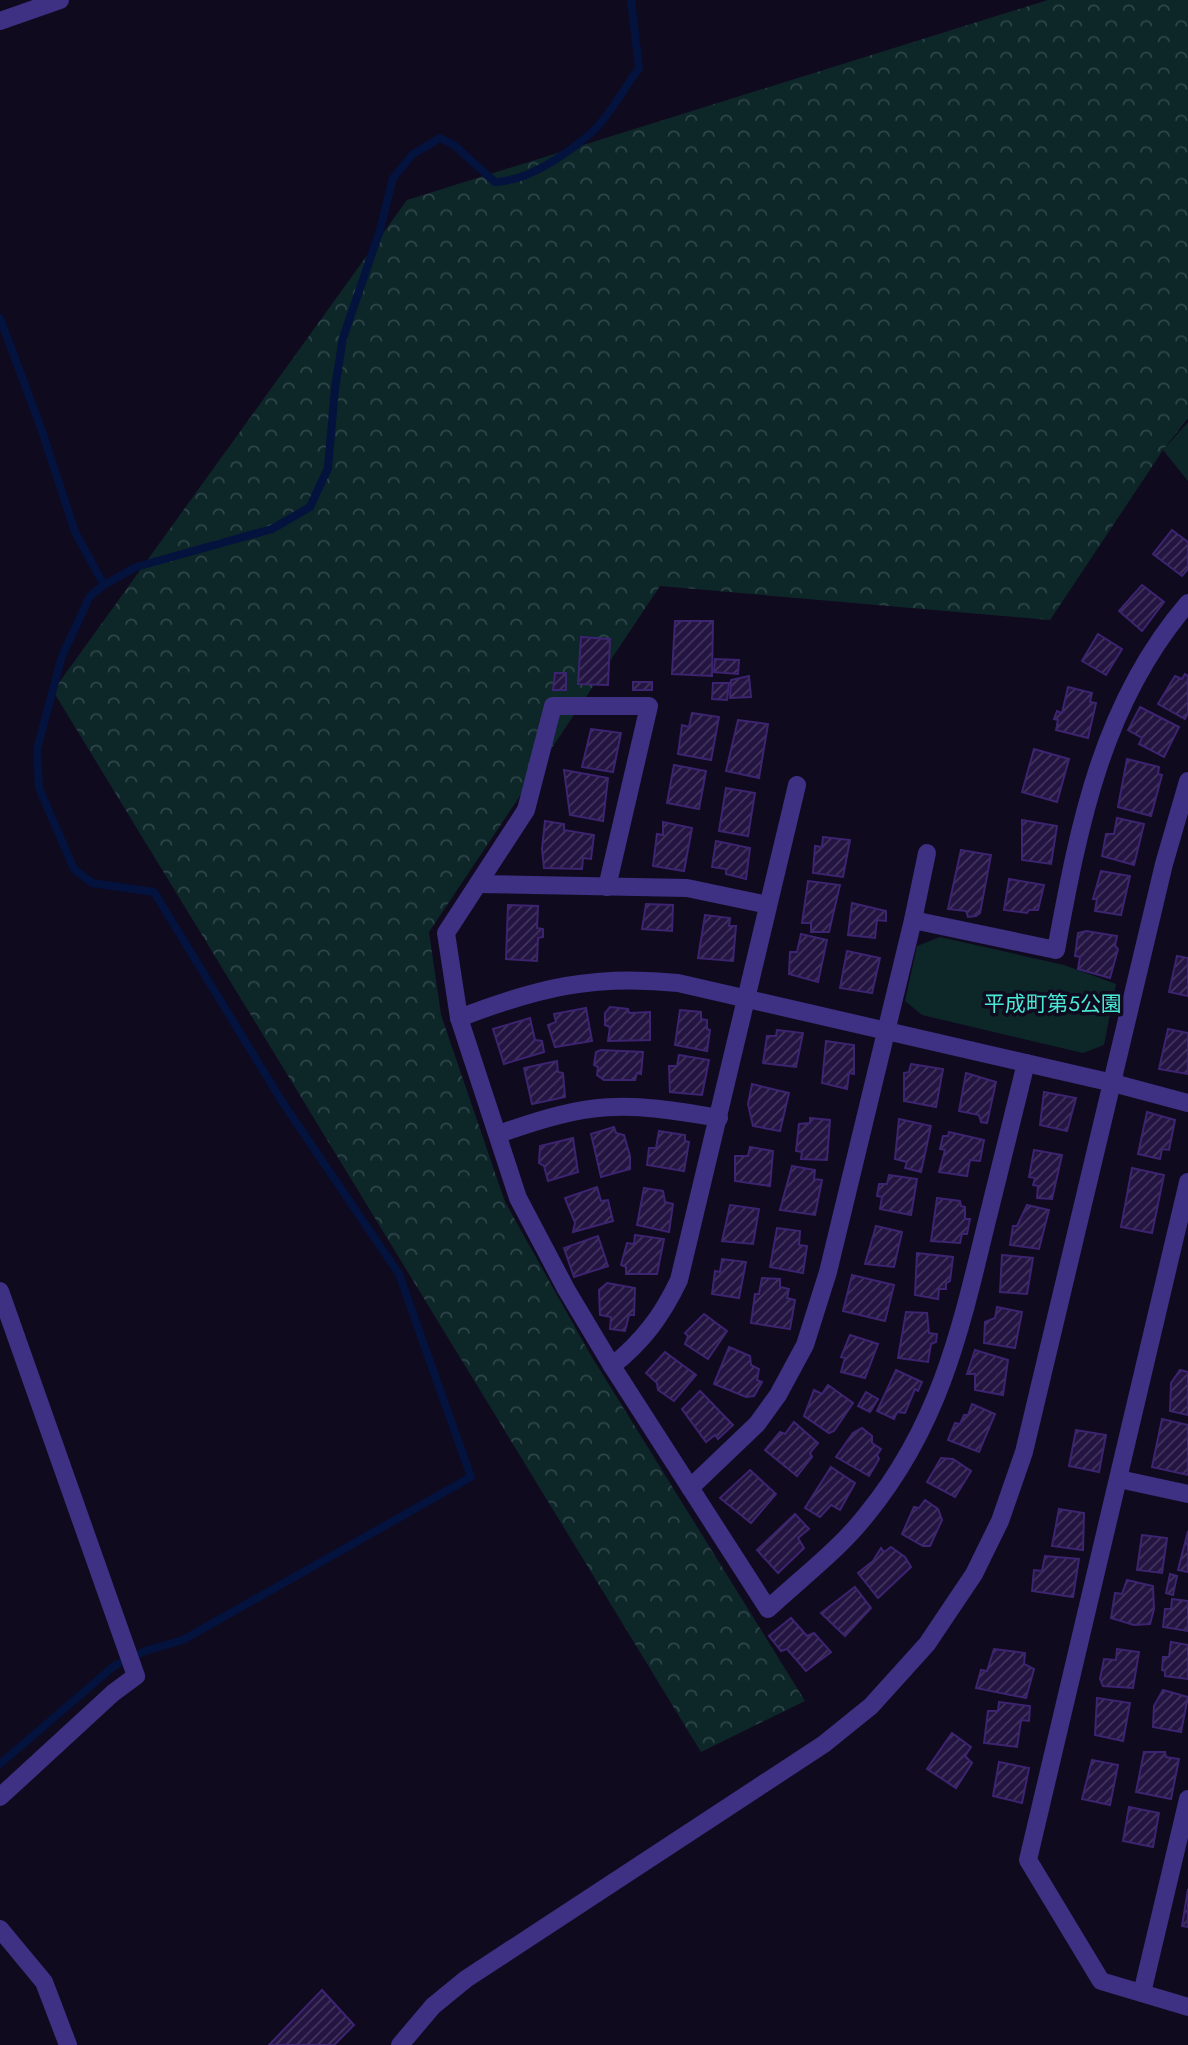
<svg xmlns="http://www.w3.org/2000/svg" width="1188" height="2045" viewBox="0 0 1188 2045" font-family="Jost,'Noto Sans JP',sans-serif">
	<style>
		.forest { fill: url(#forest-crowns) }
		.park { fill: #0d2729 }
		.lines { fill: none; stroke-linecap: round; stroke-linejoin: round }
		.stream { stroke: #04123e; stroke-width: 8 }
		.building { fill: url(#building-hatch); stroke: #3d2470; stroke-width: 2 }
		.minor { stroke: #3e3082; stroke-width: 18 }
		.tertiary { stroke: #3e3082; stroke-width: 18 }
		.labels { text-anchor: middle; stroke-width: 7; stroke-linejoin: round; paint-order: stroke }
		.park-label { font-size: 21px; fill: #49e9d6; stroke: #100a1f }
	</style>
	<defs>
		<pattern id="forest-crowns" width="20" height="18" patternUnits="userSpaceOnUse" patternTransform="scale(1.75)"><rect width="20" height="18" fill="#0d2729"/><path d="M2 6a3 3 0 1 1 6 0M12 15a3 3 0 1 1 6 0" fill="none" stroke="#2f4549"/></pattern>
		<pattern id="building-hatch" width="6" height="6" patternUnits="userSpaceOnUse" patternTransform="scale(1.75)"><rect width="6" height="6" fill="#231441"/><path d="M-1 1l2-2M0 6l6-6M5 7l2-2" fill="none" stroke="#42355e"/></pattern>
	</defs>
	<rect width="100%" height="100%" fill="#100a1f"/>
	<polygon class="forest" points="1048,0 1188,0 1188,418 1163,450 1050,620 660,586 429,932 441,1015 505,1202 590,1354 805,1701 701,1752 53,691 407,200"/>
	<g class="park">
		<polygon points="1188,422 1188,481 1163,450"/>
		<polygon points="940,937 1064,965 1116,984 1104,1045 1083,1053 922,1015 905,1001 917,946"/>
	</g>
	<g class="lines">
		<g class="stream">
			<polyline points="0,318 42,431 75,532 104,585"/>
			<path d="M0 1764 114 1666 145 1651 183 1640 471 1477 399 1274 283 1103 154 892 92 883 74 869 39 788 37 749 62 656 90 596 104 585 136 567 272 529 310 507 328 468 335 388 343 338 380 230 393 178 413 154 440 138 454 145 495 182C528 181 565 155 590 134 609 117 624 88 639 68L631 0"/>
		</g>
	</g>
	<g class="building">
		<polygon points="1172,530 1188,542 1188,569 1182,576 1153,554"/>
		<polygon points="1142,585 1164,602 1142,631 1119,611"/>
		<polygon points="675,621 713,621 712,676 672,674"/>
		<polygon points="1098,634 1122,649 1106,675 1082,661"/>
		<polygon points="581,637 610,639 608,685 578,684"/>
		<polygon points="715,659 739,660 738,674 714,672"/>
		<polygon points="555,673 566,673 566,690 553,690"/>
		<polygon points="1185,674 1188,676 1188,713 1185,719 1158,704 1175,676 1182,679"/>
		<polygon points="749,676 751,697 730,698 731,680"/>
		<rect x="633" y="682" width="19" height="8"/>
		<polygon points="713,683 729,683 727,700 712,699"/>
		<polygon points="1068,687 1092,693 1090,702 1096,703 1088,738 1056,730 1058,720 1054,719 1057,711 1062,713"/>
		<polygon points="1140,707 1179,727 1164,757 1139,744 1142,738 1128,730"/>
		<polygon points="692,713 719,717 711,760 678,754 682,725 689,727"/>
		<polygon points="738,720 768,724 759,778 726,771"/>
		<polygon points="591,729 621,733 613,772 582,767"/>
		<polygon points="1034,749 1069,759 1057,802 1022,792"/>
		<polygon points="1127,759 1159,767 1158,774 1162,775 1151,816 1118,807"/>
		<polygon points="674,765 706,771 699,809 667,803"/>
		<polygon points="564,770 608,778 603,821 570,815"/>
		<polygon points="726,788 755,793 748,836 719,831"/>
		<polygon points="1117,818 1144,824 1134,865 1102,856 1106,834 1114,834"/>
		<polygon points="1022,820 1057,826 1051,864 1022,860"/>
		<polygon points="545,821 564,824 564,830 594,835 591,859 583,858 582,869 544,868 542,849"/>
		<polygon points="663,822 692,828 684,871 653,866 657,834 663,835"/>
		<polygon points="823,837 850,840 843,877 813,873 815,846 822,847"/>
		<polygon points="716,841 750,848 746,879 726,874 726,869 712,867"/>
		<polygon points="961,850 991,855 980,913 976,916 968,917 966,911 948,909"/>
		<polygon points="1101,871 1130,876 1121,915 1095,911 1097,899 1093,899"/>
		<polygon points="1009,879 1044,885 1038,910 1029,910 1027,913 1004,910"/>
		<polygon points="808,881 840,885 829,932 811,932 811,923 802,923"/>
		<polygon points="852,903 886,911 886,921 877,920 875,938 848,935"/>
		<polygon points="646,904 673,905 672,931 642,929"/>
		<polygon points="508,905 538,906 537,928 543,929 543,937 538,938 537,961 506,959"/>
		<polygon points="705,915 730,918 729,926 736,926 733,961 698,958"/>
		<polygon points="1086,931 1117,936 1115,946 1118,949 1110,978 1078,969 1080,957 1075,956 1078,933"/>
		<polygon points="801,934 827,940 818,982 789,974 790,952 797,952"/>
		<polygon points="847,951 880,958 872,993 840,988"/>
		<polygon points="1177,956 1188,958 1188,996 1169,992"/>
		<polygon points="610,1007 628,1009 629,1013 650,1012 650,1040 608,1041 610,1027 605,1025 605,1013"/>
		<polygon points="586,1008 592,1041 555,1047 548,1025 556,1022 554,1014"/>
		<polygon points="680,1010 701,1012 701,1019 707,1020 707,1029 710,1030 707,1051 675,1045"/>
		<polygon points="530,1018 535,1040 542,1041 544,1052 504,1064 493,1029"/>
		<polygon points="1168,1029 1188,1033 1188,1074 1159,1069"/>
		<polygon points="777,1030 803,1033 796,1067 763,1063 767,1036 776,1036"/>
		<polygon points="826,1041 854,1045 854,1074 849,1073 847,1089 822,1083"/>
		<polygon points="601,1050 643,1052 641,1074 637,1073 635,1080 604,1080 597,1075 598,1067 594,1065 596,1052"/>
		<polygon points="679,1055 709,1060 702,1095 670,1092 669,1066 677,1066"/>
		<polygon points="557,1061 558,1072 563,1073 565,1097 532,1104 524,1068"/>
		<polygon points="911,1064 943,1069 936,1107 904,1101 904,1073 909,1072"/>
		<polygon points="966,1073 996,1082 987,1123 981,1122 979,1115 959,1111"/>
		<polygon points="752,1084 789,1093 780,1131 753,1126 748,1104"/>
		<polygon points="1044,1092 1076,1098 1067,1131 1040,1125"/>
		<polygon points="1147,1112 1175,1120 1169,1150 1162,1149 1160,1159 1138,1154"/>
		<polygon points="810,1118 830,1120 827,1160 801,1159 802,1152 796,1151 799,1124 810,1123"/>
		<polygon points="899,1119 931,1126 921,1172 905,1168 907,1162 895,1159"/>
		<polygon points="614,1127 616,1133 624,1135 630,1156 630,1169 601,1177 591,1134"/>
		<polygon points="659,1131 685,1135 685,1141 689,1142 684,1171 647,1165 649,1148 656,1148"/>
		<polygon points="949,1132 984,1140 980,1161 970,1160 967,1176 939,1172 945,1150 940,1149 943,1136 948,1136"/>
		<polygon points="573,1138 578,1172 548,1181 544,1166 539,1163 540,1146"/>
		<polygon points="750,1147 773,1151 770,1186 735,1181 735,1156 748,1156"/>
		<polygon points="1034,1150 1062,1155 1052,1199 1037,1198 1038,1186 1033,1185 1035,1178 1029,1177"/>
		<polygon points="792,1166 815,1170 814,1179 822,1180 815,1215 780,1210"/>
		<polygon points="1132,1168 1164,1175 1152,1233 1121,1227"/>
		<polygon points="889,1175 917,1179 911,1215 880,1209 882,1197 877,1196 879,1184 887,1184"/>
		<polygon points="597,1187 601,1201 608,1200 613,1221 573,1232 575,1223 565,1198"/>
		<polygon points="644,1188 663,1191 665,1202 673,1204 669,1232 637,1225"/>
		<polygon points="937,1198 960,1201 961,1206 965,1207 965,1219 970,1219 967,1234 962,1234 960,1243 931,1241"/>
		<polygon points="730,1205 759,1209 753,1244 722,1241"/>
		<polygon points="1027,1205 1049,1210 1039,1249 1010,1245 1013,1226 1017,1226"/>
		<polygon points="876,1226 902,1232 894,1267 865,1264"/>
		<polygon points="777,1228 800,1231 799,1245 807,1246 803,1273 770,1267"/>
		<polygon points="635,1235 664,1239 657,1274 626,1274 626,1267 621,1265 627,1243 634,1244"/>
		<polygon points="598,1236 608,1266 574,1277 564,1248"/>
		<polygon points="917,1253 953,1257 950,1281 946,1283 946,1289 939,1289 938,1299 915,1295"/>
		<polygon points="1002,1255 1033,1258 1027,1294 1000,1292"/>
		<polygon points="722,1259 746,1262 739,1298 712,1294 715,1271 720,1272"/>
		<polygon points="852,1275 894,1285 885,1321 843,1311"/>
		<polygon points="762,1278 780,1279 780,1287 789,1289 787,1298 795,1300 790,1329 751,1323 755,1294 759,1294"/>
		<polygon points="607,1283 635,1288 634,1315 629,1315 625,1331 610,1329 611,1317 600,1315 599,1290"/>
		<polygon points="997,1307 1022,1312 1015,1348 984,1343 985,1322 995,1318"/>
		<polygon points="906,1312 927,1313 929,1333 937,1334 936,1342 931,1344 928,1362 898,1358"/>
		<polygon points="704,1314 727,1331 708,1359 685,1344 688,1336 685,1333"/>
		<polygon points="850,1335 878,1344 865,1378 841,1372 845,1358 841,1357"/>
		<polygon points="729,1347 750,1356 751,1365 759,1369 757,1380 762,1382 754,1396 746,1397 714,1384"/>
		<polygon points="975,1350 1008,1360 1003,1395 975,1390 975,1374 967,1374"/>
		<polygon points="665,1352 696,1375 674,1401 658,1390 657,1383 646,1373"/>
		<polygon points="896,1370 922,1382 918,1391 915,1389 905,1413 897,1412 894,1419 877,1411"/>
		<polygon points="1180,1370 1188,1372 1188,1415 1170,1411 1171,1383"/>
		<polygon points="828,1385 853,1403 834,1431 829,1433 804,1416 814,1390 822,1394"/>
		<polygon points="700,1391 733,1425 718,1439 715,1435 706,1442 682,1409"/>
		<polygon points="866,1392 878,1399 870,1412 858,1406"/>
		<polygon points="972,1404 995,1414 979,1452 948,1440 955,1423 960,1424 964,1415 968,1415"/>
		<polygon points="1162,1419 1188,1425 1188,1475 1152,1467"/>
		<polygon points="794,1422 818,1443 810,1453 812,1457 797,1476 765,1450 780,1432 785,1434"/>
		<polygon points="862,1428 872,1436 872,1443 881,1449 877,1455 879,1459 869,1476 836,1457 853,1433"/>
		<polygon points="1076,1430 1106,1435 1099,1472 1069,1466"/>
		<polygon points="941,1458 953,1459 971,1471 955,1497 927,1482"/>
		<polygon points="831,1467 855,1483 840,1510 831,1505 820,1517 805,1508"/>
		<polygon points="750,1470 776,1494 751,1523 720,1498"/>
		<polygon points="925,1500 938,1509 942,1520 930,1546 923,1546 902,1534 914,1507 919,1508"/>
		<polygon points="1059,1509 1084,1513 1083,1550 1052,1546"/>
		<polygon points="795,1514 809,1529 798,1538 804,1548 778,1573 757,1550"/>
		<polygon points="1188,1531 1188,1572 1178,1570"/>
		<polygon points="1142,1535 1167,1538 1162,1573 1137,1570"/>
		<polygon points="891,1547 905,1557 911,1567 878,1598 858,1573 873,1561 881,1548 884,1552"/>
		<polygon points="1045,1556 1079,1559 1073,1597 1032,1591 1034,1570 1042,1571"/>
		<polygon points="1170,1574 1177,1576 1173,1595 1166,1593"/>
		<polygon points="1127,1580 1153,1586 1154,1609 1150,1624 1134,1625 1111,1618 1115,1593 1122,1594"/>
		<polygon points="855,1587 871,1608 845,1636 821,1613"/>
		<polygon points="1172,1599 1188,1601 1188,1631 1163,1627 1165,1609 1171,1609"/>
		<polygon points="791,1618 807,1636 814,1633 831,1652 806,1671 787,1649 781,1651 769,1636"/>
		<polygon points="1171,1642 1188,1645 1188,1679 1165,1676 1165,1671 1162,1670 1163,1657 1169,1657"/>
		<polygon points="994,1649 1025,1653 1024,1664 1034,1669 1026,1698 976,1688 981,1670 987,1671"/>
		<polygon points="1117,1649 1139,1652 1133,1688 1103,1686 1100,1679 1104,1659 1116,1660"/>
		<polygon points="1163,1690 1188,1697 1181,1732 1153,1727 1154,1706"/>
		<polygon points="1097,1698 1130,1703 1123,1741 1095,1735"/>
		<polygon points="999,1702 1030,1706 1029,1721 1021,1720 1017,1747 984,1743 988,1711 998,1711"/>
		<polygon points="952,1733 971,1747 965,1756 972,1763 956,1788 927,1769"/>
		<polygon points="1144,1752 1165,1752 1166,1757 1179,1759 1171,1799 1136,1792"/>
		<polygon points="1092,1760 1118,1765 1110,1805 1082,1799"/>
		<polygon points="999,1762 1029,1768 1022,1803 993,1796"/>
		<polygon points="1129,1807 1159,1813 1153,1847 1123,1841"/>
		<polygon points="1188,1889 1188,1927 1182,1926"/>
		<polygon points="322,1990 354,2025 334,2045 269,2045"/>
	</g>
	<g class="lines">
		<g class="minor">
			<polyline points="0,21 60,0"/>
			<polyline points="479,884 687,888 768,905"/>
			<path d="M607 887 649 706H553L526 810 446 933 459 1018 518 1198 566 1289 612 1366 768 1609C801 1578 839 1550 867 1514 937 1428 959 1337 984 1233 998 1177 1012 1120 1026 1063"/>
			<polyline points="913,920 927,853"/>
			<path d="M459 1018C537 988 594 974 678 983L1113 1083 1188 1103"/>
			<path d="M499 1134C591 1101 623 1101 719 1118"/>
			<polyline points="1188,1182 1028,1860 1101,1981 1188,2007"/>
			<polyline points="0,1291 136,1676 113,1693 0,1797"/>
			<path d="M612 1366C643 1341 662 1316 679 1280L797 785"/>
			<polyline points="1119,1479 1188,1494"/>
			<path d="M690 1488 757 1424 778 1395 805 1345 828 1272 913 920 1056 950C1079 825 1102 703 1188 603"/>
			<polyline points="0,1929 44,1982 68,2045"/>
			<polyline points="1142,1993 1188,1799"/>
		</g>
		<polyline class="tertiary" points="400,2045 433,2006 466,1979 824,1744 871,1706 927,1644 974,1574 1000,1521 1024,1452 1164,864 1188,781"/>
	</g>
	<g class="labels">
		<g class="park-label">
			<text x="1053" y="1011">平成町第５公園</text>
		</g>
	</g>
</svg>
